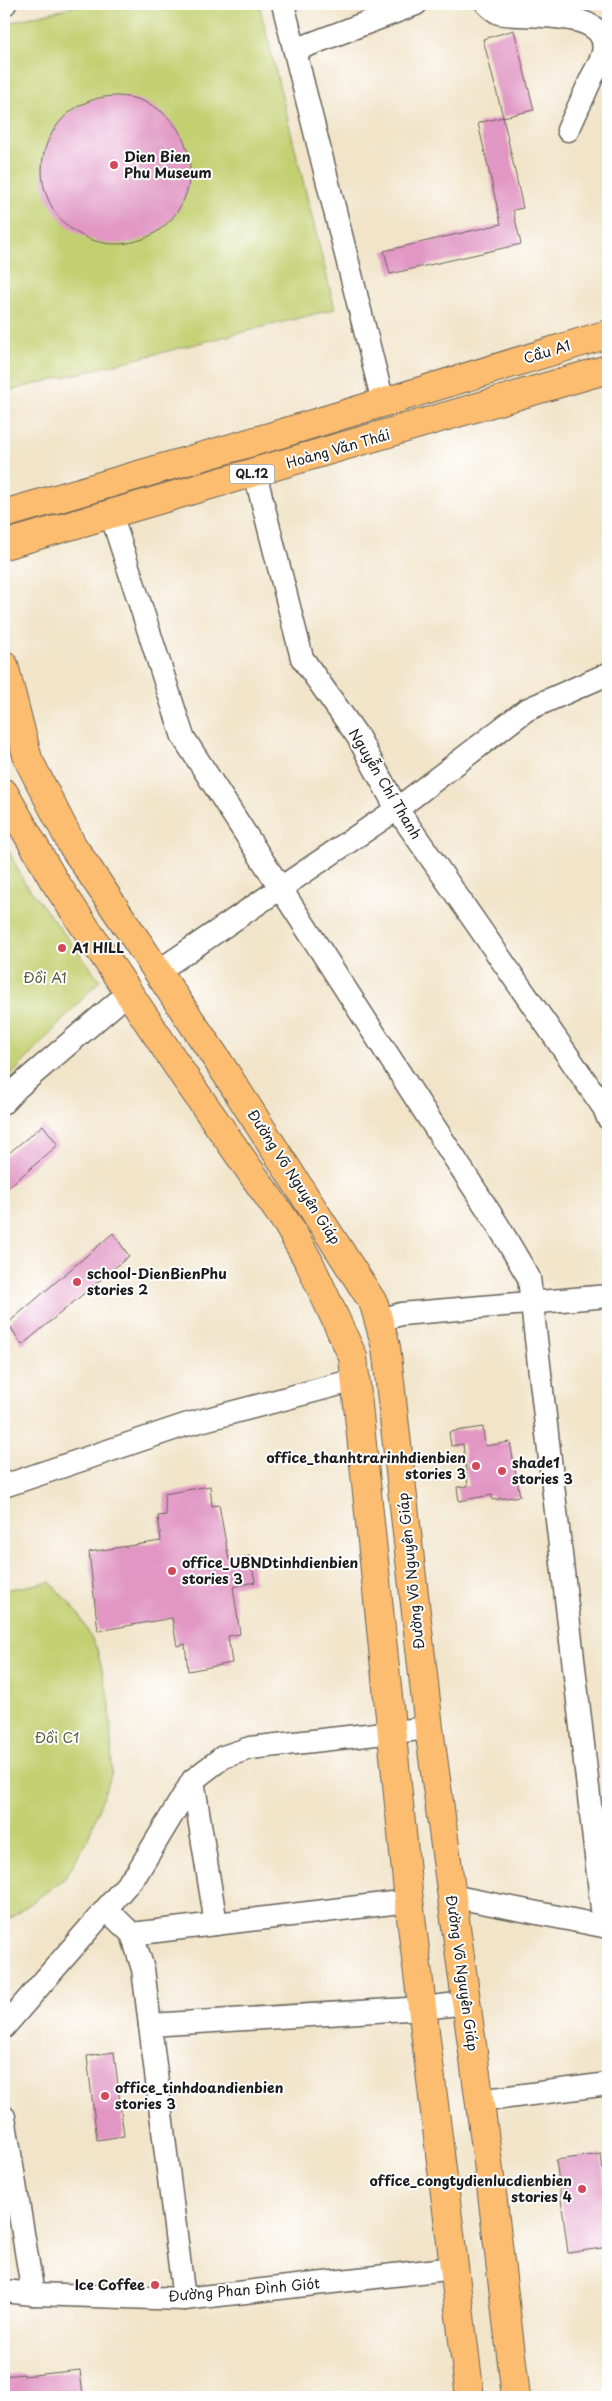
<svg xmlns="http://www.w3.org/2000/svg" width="612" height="2401" viewBox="0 0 612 2401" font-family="'Playpen Sans',sans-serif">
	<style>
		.green { fill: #c3d072; stroke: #707647 }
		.building { fill: #e196c4 }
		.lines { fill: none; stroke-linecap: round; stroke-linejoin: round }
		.minor-casing { stroke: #676259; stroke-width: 25 }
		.highway-casing { stroke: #676259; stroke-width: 30 }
		.minor { stroke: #fff; stroke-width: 22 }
		.highway { stroke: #fcbd6f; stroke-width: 28 }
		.poi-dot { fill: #d1495b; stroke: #fff; stroke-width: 2 }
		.labels { text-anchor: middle; stroke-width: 4; stroke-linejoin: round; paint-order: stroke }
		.shield { fill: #fff; stroke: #606060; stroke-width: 1 }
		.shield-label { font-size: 12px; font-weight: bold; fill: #1c1c1c }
		.poi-label { font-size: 14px; font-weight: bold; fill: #1c1c1c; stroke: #fff; text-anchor: start }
		.street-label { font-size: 14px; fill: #1c1c1c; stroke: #fff }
		.park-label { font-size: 14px; fill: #565b3a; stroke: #fff }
	</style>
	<rect width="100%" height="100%" fill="#fff"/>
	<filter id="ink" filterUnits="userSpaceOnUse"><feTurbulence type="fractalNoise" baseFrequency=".02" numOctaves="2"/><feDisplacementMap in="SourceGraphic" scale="10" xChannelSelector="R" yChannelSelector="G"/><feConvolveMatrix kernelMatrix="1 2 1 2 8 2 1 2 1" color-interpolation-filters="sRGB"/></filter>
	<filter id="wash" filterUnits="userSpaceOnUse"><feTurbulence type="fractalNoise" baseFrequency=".0096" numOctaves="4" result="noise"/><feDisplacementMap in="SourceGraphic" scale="20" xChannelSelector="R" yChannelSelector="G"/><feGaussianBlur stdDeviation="1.12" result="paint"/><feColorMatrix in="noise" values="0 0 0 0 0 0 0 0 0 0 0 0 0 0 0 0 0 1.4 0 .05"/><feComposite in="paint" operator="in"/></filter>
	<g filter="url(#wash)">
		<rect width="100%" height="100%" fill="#f1e4c9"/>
		<g class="green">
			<polygon points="84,4 259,4 335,309 4,392 4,24"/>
			<polygon points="4,841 24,882 100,980 4,1083"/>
			<polygon points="50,1582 78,1613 97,1649 110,1704 112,1772 87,1841 65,1878 4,1923 4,1590"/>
		</g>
		<g id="blocks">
			<g class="building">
				<polygon points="514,30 534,110 503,117 483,39"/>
				<circle cx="116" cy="170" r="74"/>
				<polygon points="503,117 523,208 513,210 521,244 390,274 384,251 501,224 478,123"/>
				<polygon points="43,1125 58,1145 4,1191 4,1157"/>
				<polygon points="113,1233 129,1256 22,1345 8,1323"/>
				<polygon points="483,1427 485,1446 510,1442 520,1496 492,1500 492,1495 459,1501 457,1487 468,1486 463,1444 451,1446 449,1432"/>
				<polygon points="210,1486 212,1506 219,1505 229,1560 250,1556 255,1582 233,1587 240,1634 228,1636 232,1663 188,1671 185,1644 177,1646 172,1618 98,1631 89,1552 161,1541 158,1516 166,1515 164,1494"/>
				<polygon points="114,2052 124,2136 97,2140 87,2056"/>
				<polygon points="601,2154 608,2218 608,2247 568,2253 556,2160"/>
				<polygon points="80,2370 83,2397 4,2397 4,2376 24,2374 24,2376"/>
			</g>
		</g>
	</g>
	<g filter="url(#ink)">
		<use href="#blocks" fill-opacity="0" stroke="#676259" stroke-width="1"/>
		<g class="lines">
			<g class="minor-casing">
				<g id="minor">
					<polyline points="4,4 5,4"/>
					<polyline points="283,4 383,402"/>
					<path d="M487 4C490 7 494 11 499 13 522 19 612 6 603 53 601 61 596 70 592 77 584 95 576 113 568 130"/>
					<polyline points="295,50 416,4"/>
					<polyline points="255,473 302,658 358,737 397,809 604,1108 608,1118"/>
					<polyline points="111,514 183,737 499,1227 529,1278 604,1926"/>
					<polyline points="157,972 397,809 526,710 608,674"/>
					<polyline points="4,1102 17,1088 128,993"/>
					<polyline points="378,1321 401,1314 608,1296"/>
					<polyline points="4,1486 185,1425 355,1380"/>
					<polyline points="193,1780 216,1924"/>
					<polyline points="451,1896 608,1927"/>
					<polyline points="106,1909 132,1934 143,1969 184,2299"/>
					<polyline points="132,1934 409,1901"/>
					<polyline points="150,2025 423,2008 466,2003"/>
					<polyline points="4,2027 137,1873 193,1780 223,1757 250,1748 429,1728"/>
					<polyline points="479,2101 608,2084"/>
					<polyline points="4,2117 33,2294"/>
					<polyline points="4,2291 33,2294 184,2299 455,2268"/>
				</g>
			</g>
			<g class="highway-casing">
				<g id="highway">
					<polyline points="4,514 273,436 608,334"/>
					<polyline points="4,545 608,369"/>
					<polyline points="4,665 28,759 72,845 218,1061 374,1304 386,1347 429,1728 491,2185 516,2397"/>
					<polyline points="4,793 53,879 186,1079 288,1225 309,1262 353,1357 409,1901 470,2397"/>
				</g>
			</g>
			<use href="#minor" class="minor"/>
			<use href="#highway" class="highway"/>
		</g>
	</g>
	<g class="poi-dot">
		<circle cx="114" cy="165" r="5"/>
		<circle cx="62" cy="948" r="5"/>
		<circle cx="77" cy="1282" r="5"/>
		<circle cx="476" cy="1466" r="5"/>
		<circle cx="502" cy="1471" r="5"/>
		<circle cx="172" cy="1571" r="5"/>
		<circle cx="105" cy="2096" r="5"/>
		<circle cx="582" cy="2189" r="5"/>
		<circle cx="155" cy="2285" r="5"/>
	</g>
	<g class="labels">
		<rect class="shield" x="229.5" y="464.5" width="45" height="19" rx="4"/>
		<g class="shield-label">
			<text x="252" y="478">QL.12</text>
		</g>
		<g class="poi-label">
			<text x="124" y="162">Dien Bien<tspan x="124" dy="16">Phu Museum</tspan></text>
			<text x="72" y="953">A1 HILL</text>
			<text x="87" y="1279">school-DienBienPhu<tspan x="87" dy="16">stories 2</tspan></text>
			<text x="466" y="1463" text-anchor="end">office_thanhtrarinhdienbien<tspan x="466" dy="16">stories 3</tspan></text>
			<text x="512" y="1468">shade1<tspan x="512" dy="16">stories 3</tspan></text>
			<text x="182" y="1568">office_UBNDtinhdienbien<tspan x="182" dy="16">stories 3</tspan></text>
			<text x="115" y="2093">office_tinhdoandienbien<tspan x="115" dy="16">stories 3</tspan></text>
			<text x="572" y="2186" text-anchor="end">office_congtydienlucdienbien<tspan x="572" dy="16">stories 4</tspan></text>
			<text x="145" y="2290" text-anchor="end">Ice Coffee</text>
		</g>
		<g class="street-label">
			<text transform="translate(547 352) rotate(-17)" y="5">Cầu A1</text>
			<text transform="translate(338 449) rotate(-16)" y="5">Hoàng Văn Thái</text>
			<text transform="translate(385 784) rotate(59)" y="5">Nguyễn Chí Thanh</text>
			<text transform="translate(294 1177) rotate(57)" y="5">Đường Võ Nguyên Giáp</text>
			<text transform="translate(411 1571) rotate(-96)" y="5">Đường Võ Nguyên Giáp</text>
			<text transform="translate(462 1973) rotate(82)" y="5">Đường Võ Nguyên Giáp</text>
			<text transform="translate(244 2290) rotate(-5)" y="5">Đường Phan Đình Giót</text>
		</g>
		<g class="park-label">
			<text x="45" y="983">Đồi A1</text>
			<text x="57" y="1743">Đồi C1</text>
		</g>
	</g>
	<rect width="612" height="2401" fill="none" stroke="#fff" stroke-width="20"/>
</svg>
